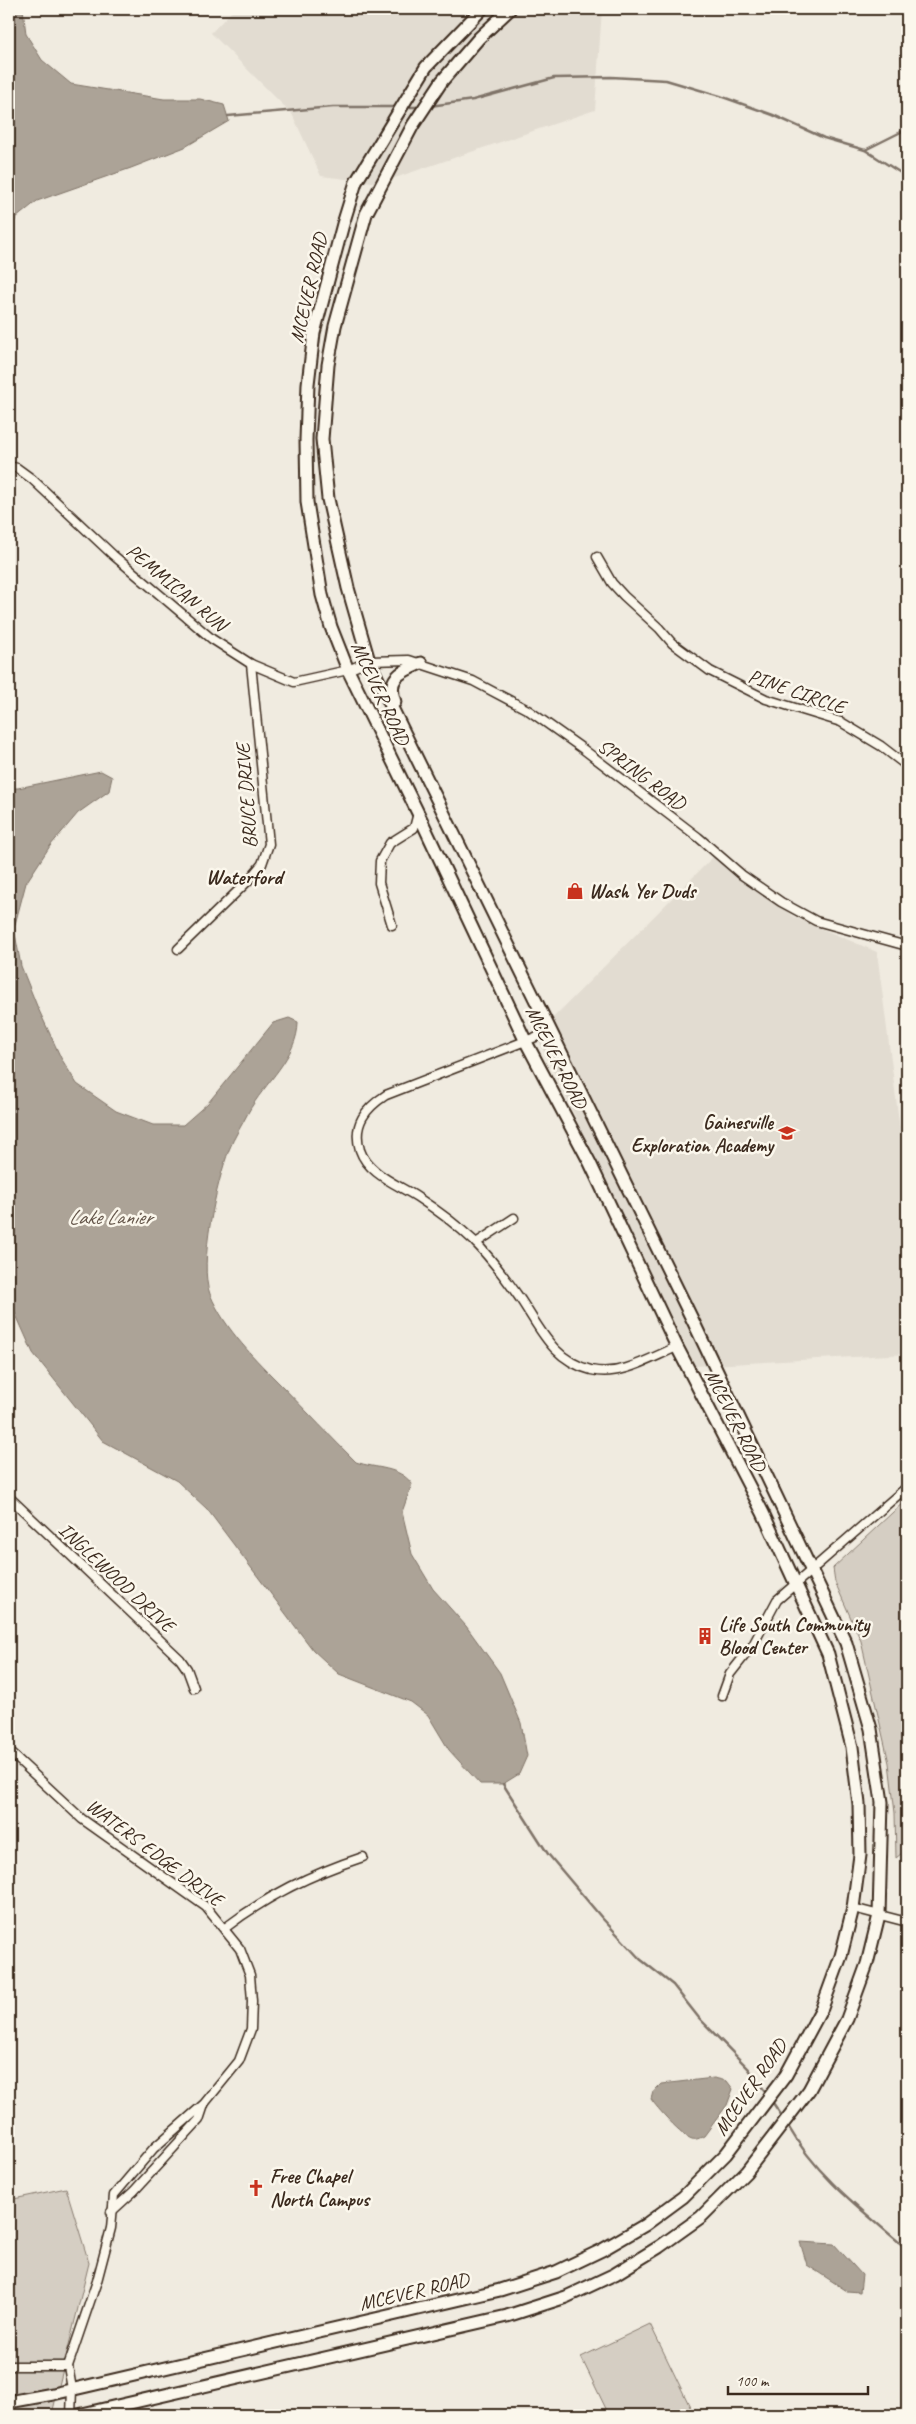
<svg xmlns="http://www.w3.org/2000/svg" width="916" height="2424" viewBox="0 0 916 2424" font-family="Caveat,sans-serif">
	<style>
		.built { fill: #e2dcd1 }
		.green { fill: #d5cec3; stroke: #887c70 }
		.water { fill: #aca397; stroke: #7f7367 }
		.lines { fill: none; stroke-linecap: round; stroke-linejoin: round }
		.stream { stroke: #7f7367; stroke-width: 2.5 }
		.street-casing { stroke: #3b2a1e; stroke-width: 11 }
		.primary-casing { stroke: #3b2a1e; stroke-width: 15 }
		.street { stroke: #fbf7ec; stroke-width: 8 }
		.primary { stroke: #fbf7ec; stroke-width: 11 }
		.labels { text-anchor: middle; stroke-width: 5; stroke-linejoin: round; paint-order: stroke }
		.street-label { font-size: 20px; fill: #3b2a1e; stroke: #fbf7ec }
		.poi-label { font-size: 20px; font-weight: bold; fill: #3b2a1e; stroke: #fbf7ec; text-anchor: start }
		.neighbourhood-label { font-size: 21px; font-weight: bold; fill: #3b2a1e; stroke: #fbf7ec }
		.water-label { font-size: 21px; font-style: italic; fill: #635448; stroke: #fbf7ec }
	</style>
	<rect width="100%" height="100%" fill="#f0ebe0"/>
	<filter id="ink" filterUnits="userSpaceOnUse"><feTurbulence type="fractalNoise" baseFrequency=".02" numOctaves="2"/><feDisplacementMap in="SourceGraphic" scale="10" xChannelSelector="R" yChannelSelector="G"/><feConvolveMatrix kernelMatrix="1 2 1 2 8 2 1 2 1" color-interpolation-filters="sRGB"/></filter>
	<g filter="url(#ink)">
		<g class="built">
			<polygon points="234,9 602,9 595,110 380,183 321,176 292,114 211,33"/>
			<polygon points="716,854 794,917 877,952 907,1183 907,1354 695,1366 536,1035"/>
		</g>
		<g class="green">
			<polygon points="907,1499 907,1849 896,1858 895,1813 889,1763 861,1641 835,1582 833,1568"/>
			<polygon points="66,2188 89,2263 52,2414 9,2415 9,2200"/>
			<polygon points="650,2324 694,2415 609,2415 581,2357"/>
		</g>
		<g class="water">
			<polygon points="9,9 23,9 26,34 42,60 71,84 164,99 200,99 224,105 229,121 185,147 131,168 37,201 16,218 9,234"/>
			<path d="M101 771 112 777 109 791 78 813 50 846 26 883 14 928 21 966 37 1006 61 1058 77 1084 116 1111 153 1125H183L208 1103 273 1023 289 1018 298 1022C298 1057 264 1083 248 1113 242 1125 234 1137 229 1150 217 1181 198 1264 210 1294 225 1330 256 1360 282 1386 307 1412 331 1437 356 1462 376 1469 399 1466 412 1484L402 1512 412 1554 433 1589 466 1626 500 1673 521 1723 527 1756 519 1774 503 1784H480L449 1750 428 1715 411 1702 339 1674 313 1650 207 1509 177 1481 103 1441 33 1353 9 1299V788H18Z"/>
			<path d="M714 2078 727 2081 733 2089 727 2105 704 2136C700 2138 696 2140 692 2139 682 2136 657 2108 651 2099L653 2092 661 2084Z"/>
			<polygon points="800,2242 834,2244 862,2275 860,2292 847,2291 807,2265"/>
		</g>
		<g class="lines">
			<g class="stream">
				<polyline points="430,106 473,100 554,78 611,77 666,80 720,96 773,115 824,138 865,150 907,177"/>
				<polyline points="405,107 420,107"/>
				<polyline points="228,116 333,107 397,107"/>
				<polyline points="865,150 907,129"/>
				<polyline points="503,1784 548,1854 602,1918 640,1959 673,1985 699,2018 748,2068 767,2094"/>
				<polyline points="771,2100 784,2119"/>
				<path d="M788 2126C817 2177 863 2211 907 2249"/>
			</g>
			<g class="street-casing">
				<g id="street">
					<polyline points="9,466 17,468 32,479 113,555 212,639 251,664 294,682 348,670 369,661 409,660 473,681 528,710 583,749 698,837 742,875 781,902 816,921 907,946"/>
					<polyline points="597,557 612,583 624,596 659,628 672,643 710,671 766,699 841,722 881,746 907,766"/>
					<polyline points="392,925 379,883 380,861 390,843 414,828 418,813"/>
					<polyline points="178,949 247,882 262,864 269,844 251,664"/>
					<path d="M551 1031 386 1095C366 1108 352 1124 360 1150 368 1174 397 1184 417 1197 437 1210 457 1225 474 1241 491 1258 507 1280 521 1300 541 1330 553 1360 591 1370 621 1377 650 1358 677 1347"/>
					<polyline points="476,1243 514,1218"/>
					<polyline points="9,1497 180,1659 187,1669 194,1688"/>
					<polyline points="722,1696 730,1674 753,1645 777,1600 907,1487"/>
					<polyline points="9,1751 82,1819 206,1907 240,1949 250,1975 252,2001 251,2029 239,2061 204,2104 154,2148 114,2195 111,2228 97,2281 68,2366 72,2389 71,2415"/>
					<polyline points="853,1908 907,1922"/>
					<path d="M225 1928C268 1895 312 1874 363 1857"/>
					<polyline points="111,2212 134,2191 199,2120 204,2105"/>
					<polyline points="9,2366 68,2366"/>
				</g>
			</g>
			<g class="primary-casing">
				<g id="primary">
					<path d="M395 702C386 677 401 672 421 663"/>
					<polyline points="9,2402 53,2394 500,2290 556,2272 602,2250 645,2225 683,2197 726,2154 786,2075 822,2008 841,1956 853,1908 860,1855 859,1804 852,1747 828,1654 763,1513 677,1347 590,1163 526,1042 418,813 348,670 331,627 322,595 307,502 306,440 308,384 314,333 343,224 356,182 426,67 482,9"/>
					<polyline points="78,2415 507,2316 566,2297 615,2274 659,2247 701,2217 746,2172 809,2090 847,2019 867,1964 879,1915 882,1802 871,1729 846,1643 694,1323 369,661 348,588 328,499 322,439 328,365 335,326 366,214 413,125 442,81 479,38 510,9"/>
				</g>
			</g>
			<use href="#street" class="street"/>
			<use href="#primary" class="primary"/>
		</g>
	</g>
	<defs>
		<g id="shop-bare" transform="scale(1.35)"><path d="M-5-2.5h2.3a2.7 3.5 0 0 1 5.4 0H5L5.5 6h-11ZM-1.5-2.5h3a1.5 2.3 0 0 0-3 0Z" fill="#c8321e" stroke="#fbf7ec" stroke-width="2.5" paint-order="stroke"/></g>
		<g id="school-bare" transform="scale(1.35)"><path d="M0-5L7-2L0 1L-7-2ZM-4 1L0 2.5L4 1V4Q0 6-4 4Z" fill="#c8321e" stroke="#fbf7ec" stroke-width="2.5" paint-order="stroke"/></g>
		<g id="building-bare" transform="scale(1.35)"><path d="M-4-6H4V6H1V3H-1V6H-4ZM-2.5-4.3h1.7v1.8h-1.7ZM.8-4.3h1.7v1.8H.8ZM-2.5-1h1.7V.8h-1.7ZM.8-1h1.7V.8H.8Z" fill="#c8321e" stroke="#fbf7ec" stroke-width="2.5" paint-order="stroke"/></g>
		<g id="church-bare" transform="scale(1.35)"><path d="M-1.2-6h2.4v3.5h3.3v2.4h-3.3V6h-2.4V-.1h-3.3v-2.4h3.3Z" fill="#c8321e" stroke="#fbf7ec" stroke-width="2.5" paint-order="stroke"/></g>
	</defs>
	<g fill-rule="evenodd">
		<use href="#shop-bare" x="575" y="891"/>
		<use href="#school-bare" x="787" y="1133"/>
		<use href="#building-bare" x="705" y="1636"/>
		<use href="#church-bare" x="256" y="2188"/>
	</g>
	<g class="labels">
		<g class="street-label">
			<text transform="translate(308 288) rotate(-77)" y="7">MCEVER ROAD</text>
			<text transform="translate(177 587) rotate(40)" y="7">PEMMICAN RUN</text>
			<text transform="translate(797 691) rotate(19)" y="7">PINE CIRCLE</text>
			<text transform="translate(381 693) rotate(65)" y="7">MCEVER ROAD</text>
			<text transform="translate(642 774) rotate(37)" y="7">SPRING ROAD</text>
			<text transform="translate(246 796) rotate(-94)" y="7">BRUCE DRIVE</text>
			<text transform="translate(557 1057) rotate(63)" y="7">MCEVER ROAD</text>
			<text transform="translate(736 1420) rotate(63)" y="7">MCEVER ROAD</text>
			<text transform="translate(117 1577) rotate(43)" y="7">INGLEWOOD DRIVE</text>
			<text transform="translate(155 1852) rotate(37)" y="7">WATERS EDGE DRIVE</text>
			<text transform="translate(750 2087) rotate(-55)" y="7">MCEVER ROAD</text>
			<text transform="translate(414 2291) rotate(-13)" y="7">MCEVER ROAD</text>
		</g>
		<g class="poi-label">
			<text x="589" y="898">Wash Yer Duds</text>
			<text x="773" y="1129" text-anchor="end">Gainesville<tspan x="773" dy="23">Exploration Academy</tspan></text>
			<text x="719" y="1631">Life South Community<tspan x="719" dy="23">Blood Center</tspan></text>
			<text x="270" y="2183">Free Chapel<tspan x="270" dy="23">North Campus</tspan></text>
		</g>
		<g class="neighbourhood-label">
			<text x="244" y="884">Waterford</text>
		</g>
		<g class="water-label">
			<text x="110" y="1224">Lake Lanier</text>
		</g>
	</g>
	<rect width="916" height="2424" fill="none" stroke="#fbf7ec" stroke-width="30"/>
	<rect x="15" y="15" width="886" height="2394" fill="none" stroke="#3b2a1e" stroke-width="2" filter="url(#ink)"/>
	<path d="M728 2386v8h140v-8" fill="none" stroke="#3b2a1e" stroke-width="2.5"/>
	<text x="736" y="2386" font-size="15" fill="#3b2a1e" stroke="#fbf7ec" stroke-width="4" paint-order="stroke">100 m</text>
</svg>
